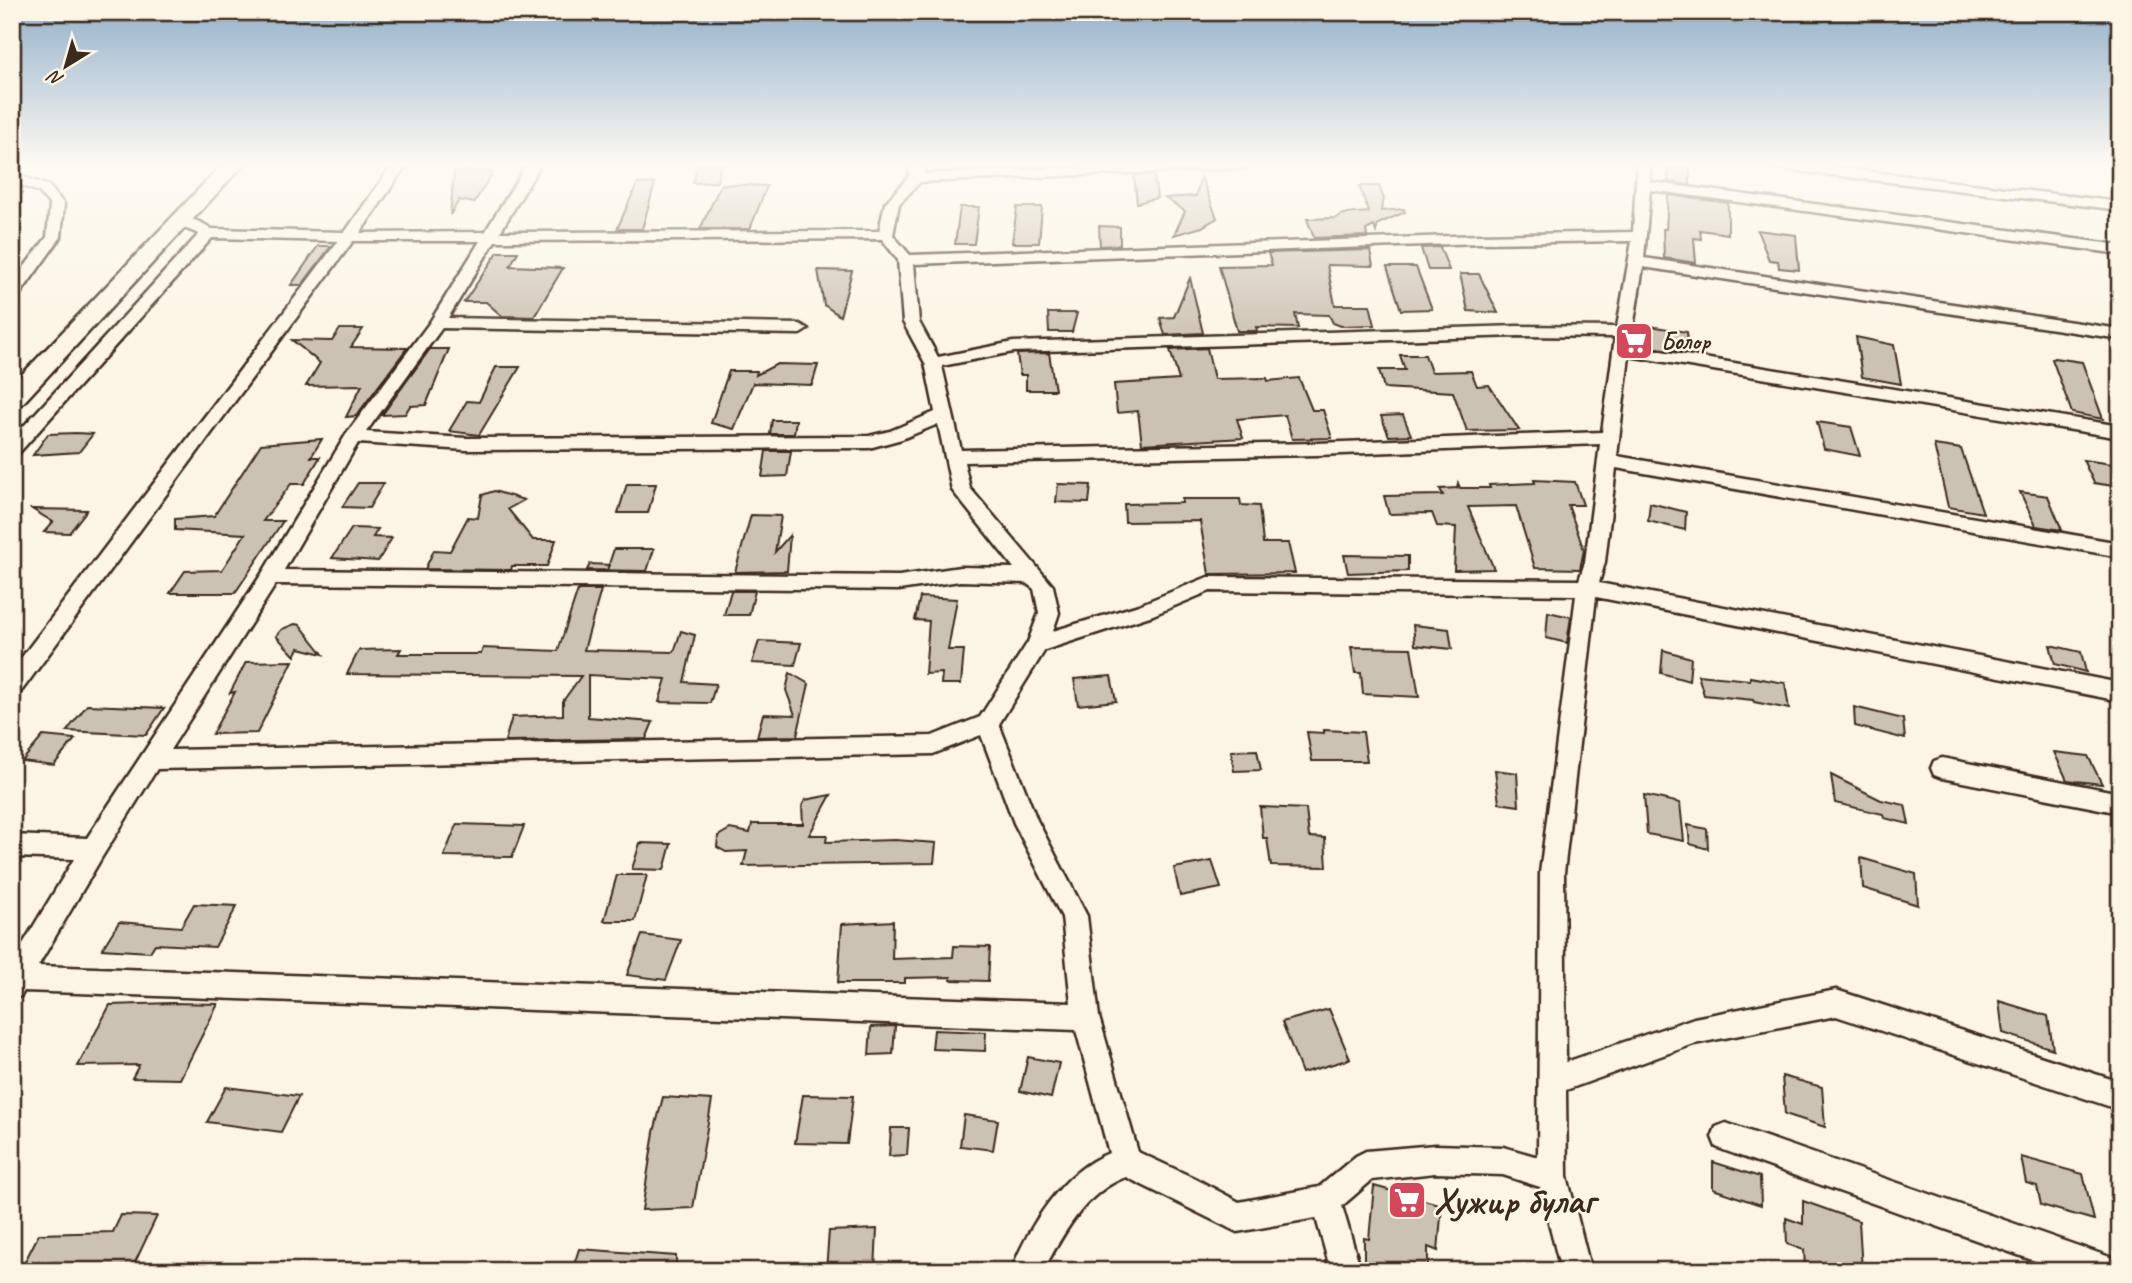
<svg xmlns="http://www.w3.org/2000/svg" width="2132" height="1283" viewBox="0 0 2132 1283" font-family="Caveat,sans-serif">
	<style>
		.building { fill: #ccc2b3; stroke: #3b2a1e; stroke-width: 2 }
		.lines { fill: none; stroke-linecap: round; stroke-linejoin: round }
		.minor-casing { stroke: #3b2a1e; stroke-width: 5 }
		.secondary-casing { stroke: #3b2a1e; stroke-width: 5 }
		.minor { fill: #fcf5e5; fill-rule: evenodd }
		.secondary { fill: #fcf5e5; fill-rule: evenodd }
		.labels { text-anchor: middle; stroke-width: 5; stroke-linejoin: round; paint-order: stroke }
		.far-poi-label { font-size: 24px; font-weight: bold; fill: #3b2a1e; stroke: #fcf5e5; text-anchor: start }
		.near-poi-label { font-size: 37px; font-weight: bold; fill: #3b2a1e; stroke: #fcf5e5; text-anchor: start }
	</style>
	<rect width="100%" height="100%" fill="#fcf5e5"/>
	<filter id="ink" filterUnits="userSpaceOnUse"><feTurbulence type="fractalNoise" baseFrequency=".0143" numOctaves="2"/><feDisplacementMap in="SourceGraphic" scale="14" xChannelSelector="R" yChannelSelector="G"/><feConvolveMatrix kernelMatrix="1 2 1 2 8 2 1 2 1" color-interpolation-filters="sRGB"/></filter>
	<g filter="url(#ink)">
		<g class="building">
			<polygon points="698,164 721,164 717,182 693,183"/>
			<polygon points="1669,164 1690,166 1690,185 1668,182"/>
			<polygon points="479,171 493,172 474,203 459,200 450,215 454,172"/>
			<polygon points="1134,175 1154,175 1157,198 1137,203"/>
			<polygon points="1201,176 1217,218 1202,227 1174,235 1185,211 1165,198 1196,196"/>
			<polygon points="655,183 642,229 617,229 637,184"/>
			<polygon points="721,184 767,186 750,229 700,229"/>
			<polygon points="1359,186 1379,186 1384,199 1381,211 1404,209 1405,212 1378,224 1376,232 1374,226 1366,230 1367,236 1314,238 1307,219 1336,218 1343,214 1369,212"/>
			<polygon points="1668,195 1728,203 1728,234 1700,230 1701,239 1694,238 1696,263 1664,258 1663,229 1666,229"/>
			<polygon points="960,207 979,207 974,244 955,244"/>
			<polygon points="1017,207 1042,207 1039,243 1012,243"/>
			<polygon points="1099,226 1120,227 1120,245 1100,246"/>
			<polygon points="1757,230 1796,235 1799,270 1779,268 1778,261 1769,260"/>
			<polygon points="318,246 331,246 302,285 291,285"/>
			<polygon points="1440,247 1449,270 1428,270 1421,248"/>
			<polygon points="1370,250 1373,266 1327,265 1335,305 1370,305 1375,325 1341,326 1333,323 1329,315 1295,314 1298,328 1256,327 1257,331 1237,331 1219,266 1272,265 1268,253"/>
			<polygon points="498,252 518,252 510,266 563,268 534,317 502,316 486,302 464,302"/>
			<polygon points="1387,267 1416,267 1432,309 1401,310"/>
			<polygon points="818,270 852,271 840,316 824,305"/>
			<polygon points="1460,274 1479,274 1498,313 1468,311"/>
			<polygon points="1190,278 1203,333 1165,335 1160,318 1174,317"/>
			<polygon points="1048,313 1077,313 1072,332 1049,332"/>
			<polygon points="1650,326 1687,332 1689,353 1651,347"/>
			<polygon points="340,329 363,329 351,347 407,348 356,416 346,417 362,385 306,386 320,363 292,340 332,341"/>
			<polygon points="1856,337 1894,345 1901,384 1862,377"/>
			<polygon points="1207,348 1214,379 1267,378 1268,381 1299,378 1312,410 1323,410 1332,438 1292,439 1285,415 1237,419 1243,438 1142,444 1138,411 1117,413 1114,384 1179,380 1170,350"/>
			<polygon points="430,349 449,349 426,405 410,406 405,414 382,415"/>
			<polygon points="1049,353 1055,390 1026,390 1026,375 1020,375 1017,354"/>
			<polygon points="1400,355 1425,355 1431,372 1471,371 1477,386 1489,385 1519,430 1467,431 1453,392 1384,388 1379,370 1405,370"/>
			<polygon points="2054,358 2082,362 2103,419 2072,413 2052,359"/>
			<polygon points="777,364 818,365 812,385 753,383 734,429 711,423 729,371 757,371 756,375"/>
			<polygon points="496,367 520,367 479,435 449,431 467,401 479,402"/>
			<polygon points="1403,415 1411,435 1389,436 1381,416"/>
			<polygon points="772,420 796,420 794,434 770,434"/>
			<polygon points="1817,422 1851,427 1860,456 1824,449"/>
			<polygon points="48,434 76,433 93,434 79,452 33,455"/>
			<polygon points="322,439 311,457 320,457 304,484 291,484 263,521 283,521 235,593 170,593 185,571 222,570 245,534 175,530 175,519 214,516 261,444"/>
			<polygon points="1934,445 1961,449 1983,513 1948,507"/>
			<polygon points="766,451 791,451 787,476 762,477"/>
			<polygon points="2083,460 2112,464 2120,480 2120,487 2094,483"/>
			<polygon points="1534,480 1575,482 1583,505 1568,505 1584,550 1580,569 1535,568 1516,506 1468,507 1494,569 1454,570 1456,527 1437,526 1432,513 1389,514 1384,496 1443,495 1440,489 1457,488 1458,483 1460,488 1490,488 1489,485 1535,483"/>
			<polygon points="358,483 384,483 369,508 342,507"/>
			<polygon points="627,484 656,484 648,513 618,513"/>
			<polygon points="1058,484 1091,485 1089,503 1056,502"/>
			<polygon points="494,491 524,500 508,509 533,540 556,540 547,566 512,566 511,570 425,569 434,550 450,551 468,517 478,518 482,495"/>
			<polygon points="2020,492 2048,496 2062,530 2036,526"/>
			<polygon points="1182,499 1240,499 1241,505 1259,506 1263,543 1288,543 1295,573 1209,574 1200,521 1125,522 1124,504 1182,503"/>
			<polygon points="1650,503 1686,512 1685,530 1648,521"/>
			<polygon points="32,509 87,510 69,533 44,532 53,522"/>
			<polygon points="751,515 781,516 775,552 790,535 787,571 735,572"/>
			<polygon points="352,528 378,529 373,537 392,538 378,561 332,558"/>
			<polygon points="614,549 654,549 647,571 587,570 590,564 609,565 607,570"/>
			<polygon points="1344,555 1408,556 1408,571 1348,573"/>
			<polygon points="578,590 601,590 584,650 674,652 681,631 695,635 684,682 716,684 710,703 659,702 666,679 588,675 588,717 653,722 646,739 505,741 512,717 563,715 563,701 581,676 347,674 359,650 401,649 398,654 481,654 483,648 558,651"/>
			<polygon points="731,591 755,591 749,615 724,615"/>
			<polygon points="920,597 957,599 948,650 964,650 961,684 941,684 942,673 925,674 929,621 915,620"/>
			<polygon points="1548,612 1571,617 1567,643 1546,638"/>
			<polygon points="295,624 300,625 323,654 299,648 295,656 276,636 282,629"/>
			<polygon points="1413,625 1449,629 1452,649 1415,645"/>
			<polygon points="759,641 801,643 795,665 752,663"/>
			<polygon points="2050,645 2081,652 2086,672 2055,664"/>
			<polygon points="1351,647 1411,648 1419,697 1363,694 1361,673 1355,673"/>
			<polygon points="1663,650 1691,658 1689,681 1661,673"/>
			<polygon points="293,661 257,733 212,734 235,692 230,693 246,662"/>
			<polygon points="790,673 809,684 797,736 757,737 763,714 795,715 786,690"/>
			<polygon points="1698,675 1750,680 1750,677 1785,683 1789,709 1754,702 1753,700 1704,695"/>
			<polygon points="1111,676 1116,701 1078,705 1074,679"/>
			<polygon points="87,705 164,708 146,735 67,731"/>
			<polygon points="1854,707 1903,719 1905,739 1855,726"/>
			<polygon points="1324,730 1363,732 1367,761 1312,761 1307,732 1324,733"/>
			<polygon points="43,736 75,739 54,765 22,761"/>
			<polygon points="1257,750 1261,770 1234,771 1231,751"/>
			<polygon points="2054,752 2088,756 2102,784 2067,780"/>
			<polygon points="1495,770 1517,773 1519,806 1499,803"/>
			<polygon points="1831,775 1881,800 1905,805 1909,824 1884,818 1883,814 1835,803"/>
			<polygon points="831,795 809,835 827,835 826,842 895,840 936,843 934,863 743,866 747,851 726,852 717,847 718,836 730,829 750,833 752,824 803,824 802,806 805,800"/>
			<polygon points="1644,795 1680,803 1684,841 1647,834"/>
			<polygon points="1260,807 1306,809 1309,837 1325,838 1327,867 1271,866 1267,838 1263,838"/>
			<polygon points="457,824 524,826 512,857 444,856"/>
			<polygon points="1688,825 1707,829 1708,849 1690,844"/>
			<polygon points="640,843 671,844 664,870 632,869"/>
			<polygon points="1861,858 1916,874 1918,905 1863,888"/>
			<polygon points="1212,861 1221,888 1180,896 1174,868"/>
			<polygon points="617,875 647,875 635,921 604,921"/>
			<polygon points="194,904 237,906 215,947 155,944 150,952 102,949 119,922 181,927"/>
			<polygon points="893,921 892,959 953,957 954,946 990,947 988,981 951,980 951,977 905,978 905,983 838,983 842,924"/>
			<polygon points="642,935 681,940 666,980 627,975"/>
			<polygon points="1999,1001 2048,1016 2053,1049 2003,1033"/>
			<polygon points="172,1003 218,1004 180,1079 132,1078 139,1065 78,1066 110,1005"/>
			<polygon points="1329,1009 1350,1059 1302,1073 1282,1022"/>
			<polygon points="895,1026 893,1054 869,1055 871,1027"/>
			<polygon points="934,1030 986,1032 985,1051 932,1049"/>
			<polygon points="1028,1057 1059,1063 1051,1098 1020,1091"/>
			<polygon points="1782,1076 1822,1087 1825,1127 1785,1114"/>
			<polygon points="226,1087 299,1096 281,1132 207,1122"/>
			<polygon points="803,1095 853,1096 847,1144 795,1143"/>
			<polygon points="663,1097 712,1100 693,1208 642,1210 654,1132"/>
			<polygon points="964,1115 998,1120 993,1150 960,1146"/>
			<polygon points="891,1128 909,1128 907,1155 889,1156"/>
			<polygon points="2021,1157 2083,1174 2094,1220 2041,1205 2037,1186 2026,1183"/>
			<polygon points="1713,1162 1760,1177 1761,1205 1713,1189"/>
			<polygon points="1374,1186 1442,1205 1438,1251 1428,1247 1428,1271 1364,1271 1364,1238 1369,1239"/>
			<polygon points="1803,1201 1859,1221 1862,1271 1814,1271 1805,1268 1804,1250 1787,1244 1786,1218 1803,1224"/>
			<polygon points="121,1215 157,1216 131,1271 20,1271 39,1234 113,1232"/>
			<polygon points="877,1229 875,1271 826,1271 829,1231"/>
			<polygon points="579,1249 676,1256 676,1271 572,1271"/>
		</g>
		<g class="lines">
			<g class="minor-casing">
				<g id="minor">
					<path d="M393 164H407L360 233 485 232 527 164H541L500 232 879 231 885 203 909 177 911 164H925L924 174 1143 164H1252L1245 168 920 182 899 204 893 235 910 255 1479 235 1633 232 1637 164H1651L1650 182 2120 245V254L1650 190 1644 258 2120 329V339L1643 267 1630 346 2120 426V438L1629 356 1617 456 2120 543V557L1616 468 1605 562 1599 583 2120 683V701L1596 597 1564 873 1566 1062 1694 1018 1836 990 2120 1082V1110L1836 1016 1694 1044 1566 1090 1567 1176 1591 1271H1561L1540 1187 1503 1175 1435 1173 1372 1180 1342 1206 1361 1271H1331L1316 1218 1237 1232 1126 1177C1085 1192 1063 1234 1043 1271H1011C1029 1226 1062 1171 1109 1153L1076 1030 24 991 21 996 12 999V962L74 859 12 857V835L87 838 263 572 347 433 430 322 480 241H353L20 693 12 696V670L338 241 212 238 18 454 12 456V439L199 234 174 224 172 221 174 218C185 215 202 222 212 229L345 232ZM882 239 898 260 903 322 925 363 935 412 890 431 869 436 466 438 366 432 442 328 800 334 808 329 800 324 448 318 495 241ZM1632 241 1617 327 1518 326 1013 342 938 357 919 322 914 264 1479 243ZM1518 336 1615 337 1602 432 1317 443 961 450 942 366 1013 352ZM938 424 952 490 1014 568 960 567 899 576 284 570 358 443 466 450 869 448 902 439ZM1600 444 1585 562 1579 580 1208 577 1139 605 1053 631 1059 613 1053 586 970 488 964 462 1317 455ZM960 581 1026 583 1034 589 1039 613 1028 642 980 717 932 736 170 750 276 584 899 590ZM1210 591 1576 595 1540 873 1538 1157 1503 1147 1435 1145 1366 1151 1356 1156 1319 1187 1239 1202 1194 1178 1138 1152 1099 1017 1087 916 1037 820 999 724 1045 650 1153 615ZM981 735 1014 823 1062 917 1071 1003 38 966 102 857 157 769 933 754Z"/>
					<polygon points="1767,164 1810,164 2120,202 2120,210 1774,168"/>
					<polygon points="12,173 49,186 64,204 61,237 18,297 12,299 12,283 47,237 50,205 39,192 12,182"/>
					<polygon points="1942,758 2120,793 2120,813 1942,778 1934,775 1931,768 1934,761"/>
					<polygon points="1726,1123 2107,1256 2118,1260 2120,1271 2063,1271 1726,1151 1716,1147 1712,1137 1716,1127"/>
				</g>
			</g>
			<g class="secondary-casing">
				<polygon id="secondary" points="223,164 244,164 21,405 12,408 12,385"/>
			</g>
			<use href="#minor" class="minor"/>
			<use href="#secondary" class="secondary"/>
		</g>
	</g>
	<linearGradient id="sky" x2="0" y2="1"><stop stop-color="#94b1ca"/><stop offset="0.48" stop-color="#fefaf3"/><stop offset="1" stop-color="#fefaf3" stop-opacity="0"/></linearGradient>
	<rect width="2132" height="344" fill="url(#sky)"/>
	<defs>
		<g id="supermarket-square" transform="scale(2.0125)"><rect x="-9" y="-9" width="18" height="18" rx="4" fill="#d1495b" stroke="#fcf5e5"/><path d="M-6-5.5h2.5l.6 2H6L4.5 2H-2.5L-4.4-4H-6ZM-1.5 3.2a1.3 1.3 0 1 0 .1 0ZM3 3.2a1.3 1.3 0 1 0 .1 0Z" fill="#fff"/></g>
	</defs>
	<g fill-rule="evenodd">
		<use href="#supermarket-square" x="1634" y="341"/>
		<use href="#supermarket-square" x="1407" y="1200"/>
	</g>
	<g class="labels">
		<g class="far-poi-label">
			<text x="1661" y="349">Болор</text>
		</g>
		<g class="near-poi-label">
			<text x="1434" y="1213">Хужир булаг</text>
		</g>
	</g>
	<rect width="2132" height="1283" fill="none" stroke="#fcf5e5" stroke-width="42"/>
	<rect x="21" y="21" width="2090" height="1241" fill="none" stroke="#3b2a1e" stroke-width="2.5" filter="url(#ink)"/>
	<g transform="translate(66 66) rotate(217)" stroke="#fcf5e5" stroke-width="5" paint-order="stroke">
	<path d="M0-5L12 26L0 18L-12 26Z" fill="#3b2a1e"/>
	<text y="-10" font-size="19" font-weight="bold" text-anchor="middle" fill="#3b2a1e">N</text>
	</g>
</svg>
